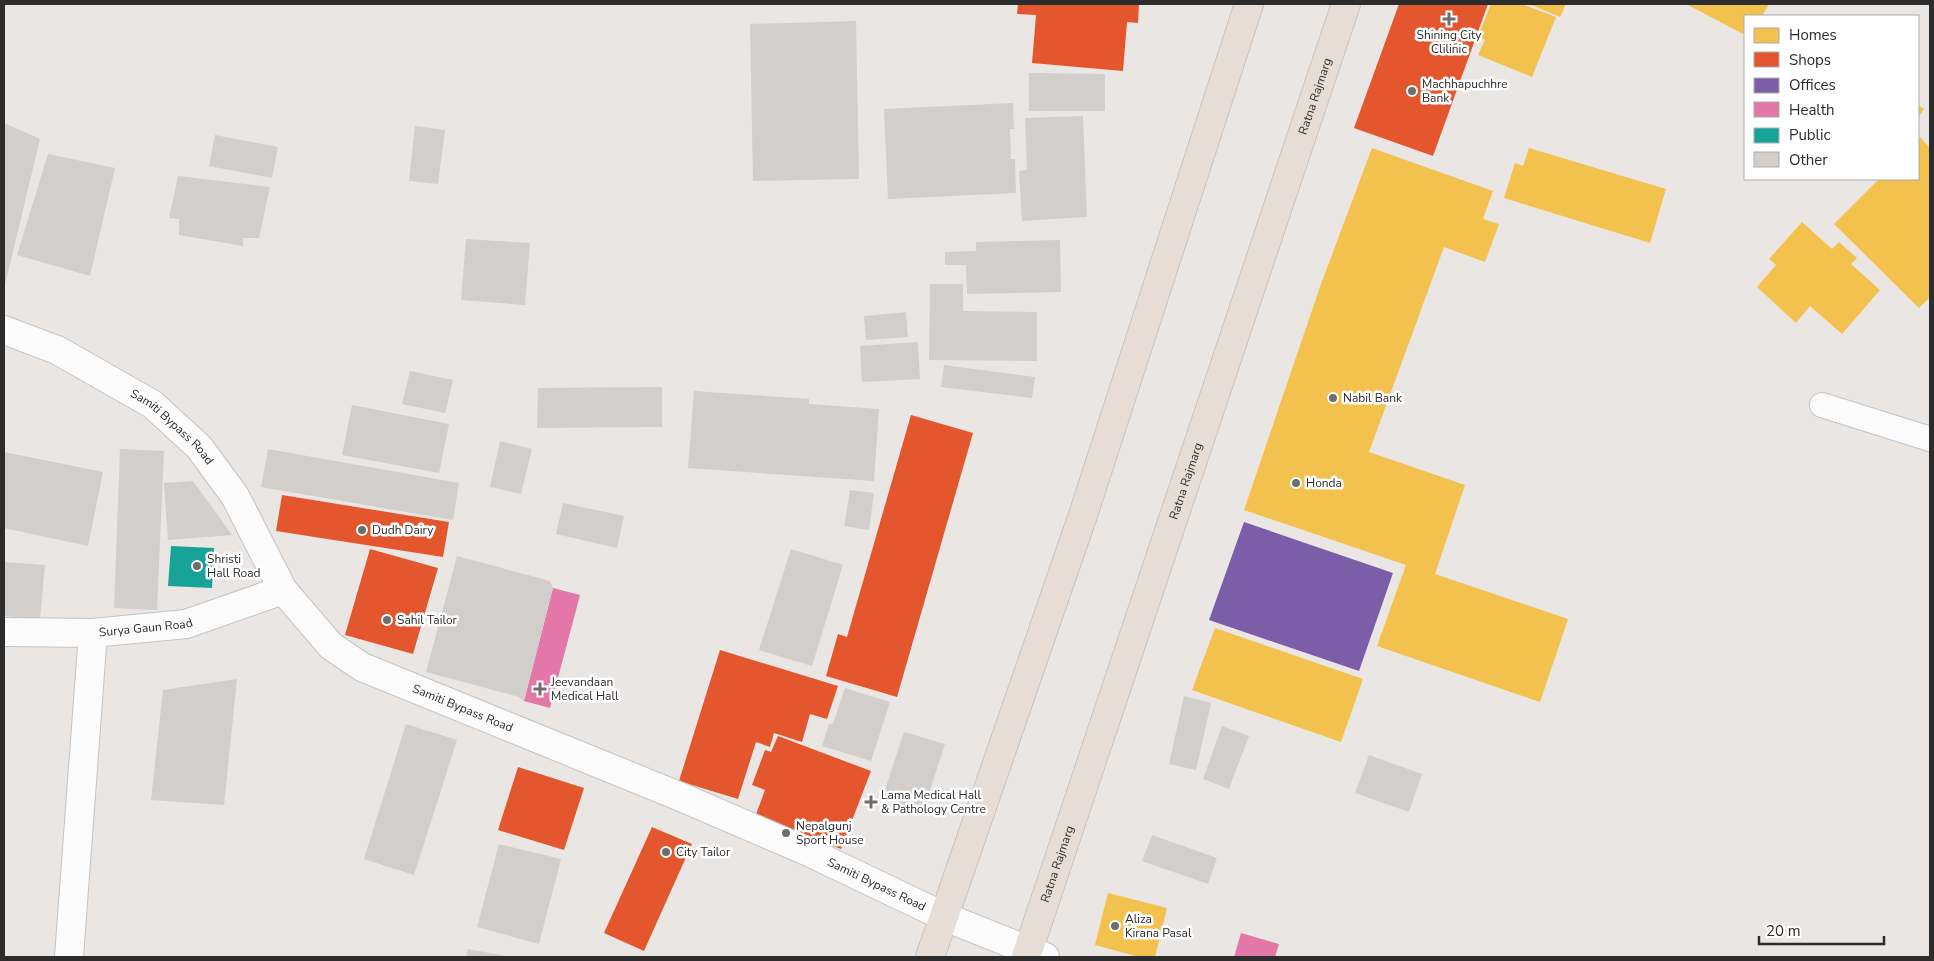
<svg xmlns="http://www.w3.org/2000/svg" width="1934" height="961" viewBox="0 0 1934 961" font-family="'Nunito Sans',sans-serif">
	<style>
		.homes { fill: #f2c14e }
		.shops { fill: #e4572e }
		.offices { fill: #7b5ea7 }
		.health { fill: #e377a8 }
		.public { fill: #17a398 }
		.building { fill: #d1cecc }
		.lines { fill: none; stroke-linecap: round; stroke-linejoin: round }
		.service-casing { stroke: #c4c3c3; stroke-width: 26 }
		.minor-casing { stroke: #c4c3c3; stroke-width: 30 }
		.tertiary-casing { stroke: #c4c3c3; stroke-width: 30 }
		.trunk-casing { stroke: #c6c4c2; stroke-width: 30 }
		.service { stroke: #fcfbfb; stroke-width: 24 }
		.minor { stroke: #fcfbfb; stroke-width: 28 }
		.tertiary { stroke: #fcfbfb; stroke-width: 28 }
		.trunk { stroke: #e6ddd7; stroke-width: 28 }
		.poi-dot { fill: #6e6d6c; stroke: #fff; stroke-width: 2 }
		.labels { text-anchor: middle; stroke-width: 5; stroke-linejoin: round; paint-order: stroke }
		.poi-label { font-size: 12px; fill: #2c2c2c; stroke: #fff; text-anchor: start }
		.street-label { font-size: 12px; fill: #2c2c2c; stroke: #fff }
	</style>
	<rect width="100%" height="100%" fill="#eae6e3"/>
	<g class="homes">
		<polygon points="1491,4 1522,4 1556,17 1532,77 1478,55 1485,40 1478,36"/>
		<polygon points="1529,4 1566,4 1560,17"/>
		<polygon points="1686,4 1769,4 1762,16 1745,16 1745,35"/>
		<polygon points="1918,105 1924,109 1918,118"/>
		<polygon points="1920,137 1930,148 1930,297 1919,308 1834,224 1879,179 1918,179 1918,140"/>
		<polygon points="1372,148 1493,191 1483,219 1499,224 1485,262 1444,247 1369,452 1465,485 1435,574 1568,619 1540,702 1377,646 1406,565 1244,510 1321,284"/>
		<polygon points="1529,148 1666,189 1650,243 1504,198 1515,163 1523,166"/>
		<polygon points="1802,222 1832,249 1839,242 1857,258 1851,264 1880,290 1842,334 1810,306 1796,323 1757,287 1776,265 1769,259"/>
		<polygon points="1215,628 1363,679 1341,742 1192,690"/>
		<polygon points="1108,893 1167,908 1155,957 1139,957 1095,945"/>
	</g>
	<g class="shops">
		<polygon points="1018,4 1139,4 1138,23 1127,22 1123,71 1032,63 1036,15 1017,14"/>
		<polygon points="1399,4 1488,4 1433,156 1354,128"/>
		<polygon points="911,415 973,433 897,697 826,676 838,634 847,637"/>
		<polygon points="282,495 449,522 443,557 276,531"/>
		<polygon points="370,549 438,568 413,654 345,635"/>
		<polygon points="720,650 838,686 827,719 810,714 802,742 774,733 770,747 756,742 738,799 679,781"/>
		<polygon points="778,736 871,771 841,849 755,817 765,790 752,785 765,750 771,752"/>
		<polygon points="518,767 584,788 564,850 498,830"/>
		<polygon points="652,827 692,844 644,951 604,933"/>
	</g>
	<polygon class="offices" points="1244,522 1393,573 1359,671 1209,620"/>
	<g class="health">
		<polygon points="553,588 580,595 550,708 524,701"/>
		<polygon points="1241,933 1279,944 1275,957 1234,957"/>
	</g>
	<polygon class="public" points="171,546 214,548 212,588 168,586"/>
	<g class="building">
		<polygon points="856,21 859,179 753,181 750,24"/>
		<polygon points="1029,73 1105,74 1105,111 1029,111"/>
		<polygon points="1013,103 1014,129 1010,129 1011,159 1015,159 1016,193 888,199 884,109"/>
		<polygon points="1083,116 1087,217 1022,221 1019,171 1027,170 1025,118"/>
		<polygon points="4,123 40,139 5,285 4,285"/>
		<polygon points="415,126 445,130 438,184 409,181"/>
		<polygon points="215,135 278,147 272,178 209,166"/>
		<polygon points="48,154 115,168 90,276 17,255"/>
		<polygon points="178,176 270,187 259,238 243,238 243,246 179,235 179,219 169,218"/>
		<polygon points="466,239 530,243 525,305 461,300"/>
		<polygon points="1060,240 1061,292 967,294 966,265 945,265 945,252 976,251 976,242"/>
		<polygon points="930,284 963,284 963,311 1037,312 1037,361 929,360"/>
		<polygon points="906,312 908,337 866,340 864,316"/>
		<polygon points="918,342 920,379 862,382 860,346"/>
		<polygon points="944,365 1035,377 1032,398 941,387"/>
		<polygon points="410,371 453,380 445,413 402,404"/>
		<polygon points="662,387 662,427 537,428 538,388"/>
		<polygon points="694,391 809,399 809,404 879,409 874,481 688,468"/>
		<polygon points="352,405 449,424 439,473 342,455"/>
		<polygon points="500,441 532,449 521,494 490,487"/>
		<polygon points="120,449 164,451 157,610 114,608"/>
		<polygon points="268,449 459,483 453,520 261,487"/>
		<polygon points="4,452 103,472 88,546 4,528"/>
		<polygon points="193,481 232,535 168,540 164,483"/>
		<polygon points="850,490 874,493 869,530 844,526"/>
		<polygon points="563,503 624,516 617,548 556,534"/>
		<polygon points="791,549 843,565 812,666 759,650"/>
		<polygon points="457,556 550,581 553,588 524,701 519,697 426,672"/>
		<polygon points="4,562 45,565 40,619 4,616"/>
		<polygon points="237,679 224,805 151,800 163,690"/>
		<polygon points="845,688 890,702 871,761 822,746 829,724 833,724"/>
		<polygon points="1184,696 1211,703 1196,770 1169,764"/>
		<polygon points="406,724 457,740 414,875 364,859"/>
		<polygon points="1222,726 1249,736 1229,789 1203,779"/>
		<polygon points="904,732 945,744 923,811 882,799"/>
		<polygon points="1369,755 1422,774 1409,812 1355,793"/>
		<polygon points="1152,835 1217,858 1208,884 1142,861"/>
		<polygon points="499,844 561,859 539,944 477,927"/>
		<polygon points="468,949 506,956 506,957 466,957"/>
	</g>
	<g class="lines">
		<g class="service-casing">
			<polyline id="service" points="1822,405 1930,439"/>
		</g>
		<g class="minor-casing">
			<polyline id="minor" points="69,957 93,633"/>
		</g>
		<g class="tertiary-casing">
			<g id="tertiary">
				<path id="s1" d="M4 330 57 350 152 404 199 447 235 496 283 590 331 646 362 667 681 797 811 853 945 917 1045 957"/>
				<path id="s2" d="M4 632 93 633 186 624 283 590"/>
			</g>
		</g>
		<g class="trunk-casing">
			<g id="trunk">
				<polyline points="930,957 1083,515 1249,4"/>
				<path id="s3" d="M1026 957 1346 4"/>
			</g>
		</g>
		<use href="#service" class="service"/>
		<use href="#minor" class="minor"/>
		<use href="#tertiary" class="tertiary"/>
		<use href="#trunk" class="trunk"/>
	</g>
	<g class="poi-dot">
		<path d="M1446.5 11.5h5v5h5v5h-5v5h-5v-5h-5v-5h5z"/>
		<circle cx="1412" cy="91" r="5"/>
		<circle cx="1333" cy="398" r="5"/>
		<circle cx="1296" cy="483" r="5"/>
		<circle cx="362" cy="530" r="5"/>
		<circle cx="197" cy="566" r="5"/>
		<circle cx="387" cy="620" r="5"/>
		<path d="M537.5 681.5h5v5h5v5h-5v5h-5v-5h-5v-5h5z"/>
		<path d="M868.5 794.5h5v5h5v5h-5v5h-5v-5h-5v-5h5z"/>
		<circle cx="786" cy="833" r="5"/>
		<circle cx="666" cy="852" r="5"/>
		<circle cx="1115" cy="926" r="5"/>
	</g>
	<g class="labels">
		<g class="poi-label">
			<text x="1449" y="39" text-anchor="middle">Shining City<tspan x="1449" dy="14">Clilinic</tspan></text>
			<text x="1422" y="88">Machhapuchhre<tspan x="1422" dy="14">Bank</tspan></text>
			<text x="1343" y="402">Nabil Bank</text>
			<text x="1306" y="487">Honda</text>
			<text x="372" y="534">Dudh Dairy</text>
			<text x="207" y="563">Shristi<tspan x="207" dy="14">Hall Road</tspan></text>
			<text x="397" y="624">Sahil Tailor</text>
			<text x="551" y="686">Jeevandaan<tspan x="551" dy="14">Medical Hall</tspan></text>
			<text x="881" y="799">Lama Medical Hall<tspan x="881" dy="14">&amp; Pathology Centre</tspan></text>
			<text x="796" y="830">Nepalgunj<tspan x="796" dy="14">Sport House</tspan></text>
			<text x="676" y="856">City Tailor</text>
			<text x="1125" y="923">Aliza<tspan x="1125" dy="14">Kirana Pasal</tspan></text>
		</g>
		<g class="street-label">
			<text dy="4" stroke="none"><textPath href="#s3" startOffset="908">Ratna Rajmarg</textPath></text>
			<text dy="4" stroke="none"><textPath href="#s1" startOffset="196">Samiti Bypass Road</textPath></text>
			<text dy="4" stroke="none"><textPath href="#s3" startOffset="502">Ratna Rajmarg</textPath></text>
			<text dy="4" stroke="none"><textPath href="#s2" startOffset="142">Surya Gaun Road</textPath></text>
			<text dy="4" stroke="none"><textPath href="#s1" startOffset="616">Samiti Bypass Road</textPath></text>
			<text dy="4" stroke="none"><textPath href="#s3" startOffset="98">Ratna Rajmarg</textPath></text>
			<text dy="4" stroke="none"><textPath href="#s1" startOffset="1066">Samiti Bypass Road</textPath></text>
		</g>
	</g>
	<rect width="1934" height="961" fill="none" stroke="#2c2c2c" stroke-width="10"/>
	<rect x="1744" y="15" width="175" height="165" fill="#ffffff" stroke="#ababab"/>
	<rect x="1754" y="28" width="25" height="15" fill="#f2c14e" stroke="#ababab"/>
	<text x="1789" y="40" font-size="15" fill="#2c2c2c">Homes</text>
	<rect x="1754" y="52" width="25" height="15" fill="#e4572e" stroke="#ababab"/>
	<text x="1789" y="65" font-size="15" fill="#2c2c2c">Shops</text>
	<rect x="1754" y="78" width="25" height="15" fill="#7b5ea7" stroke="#ababab"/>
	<text x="1789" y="90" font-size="15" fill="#2c2c2c">Offices</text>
	<rect x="1754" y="102" width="25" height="15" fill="#e377a8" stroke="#ababab"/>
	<text x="1789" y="115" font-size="15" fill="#2c2c2c">Health</text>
	<rect x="1754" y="128" width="25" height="15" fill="#17a398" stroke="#ababab"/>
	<text x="1789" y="140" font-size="15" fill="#2c2c2c">Public</text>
	<rect x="1754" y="152" width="25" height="15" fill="#d1cecc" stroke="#ababab"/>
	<text x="1789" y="165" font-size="15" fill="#2c2c2c">Other</text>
	<path d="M1759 936v8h125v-8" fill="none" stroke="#2c2c2c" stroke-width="2.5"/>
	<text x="1766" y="936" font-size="15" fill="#2c2c2c" stroke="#ffffff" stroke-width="4" paint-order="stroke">20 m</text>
</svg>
